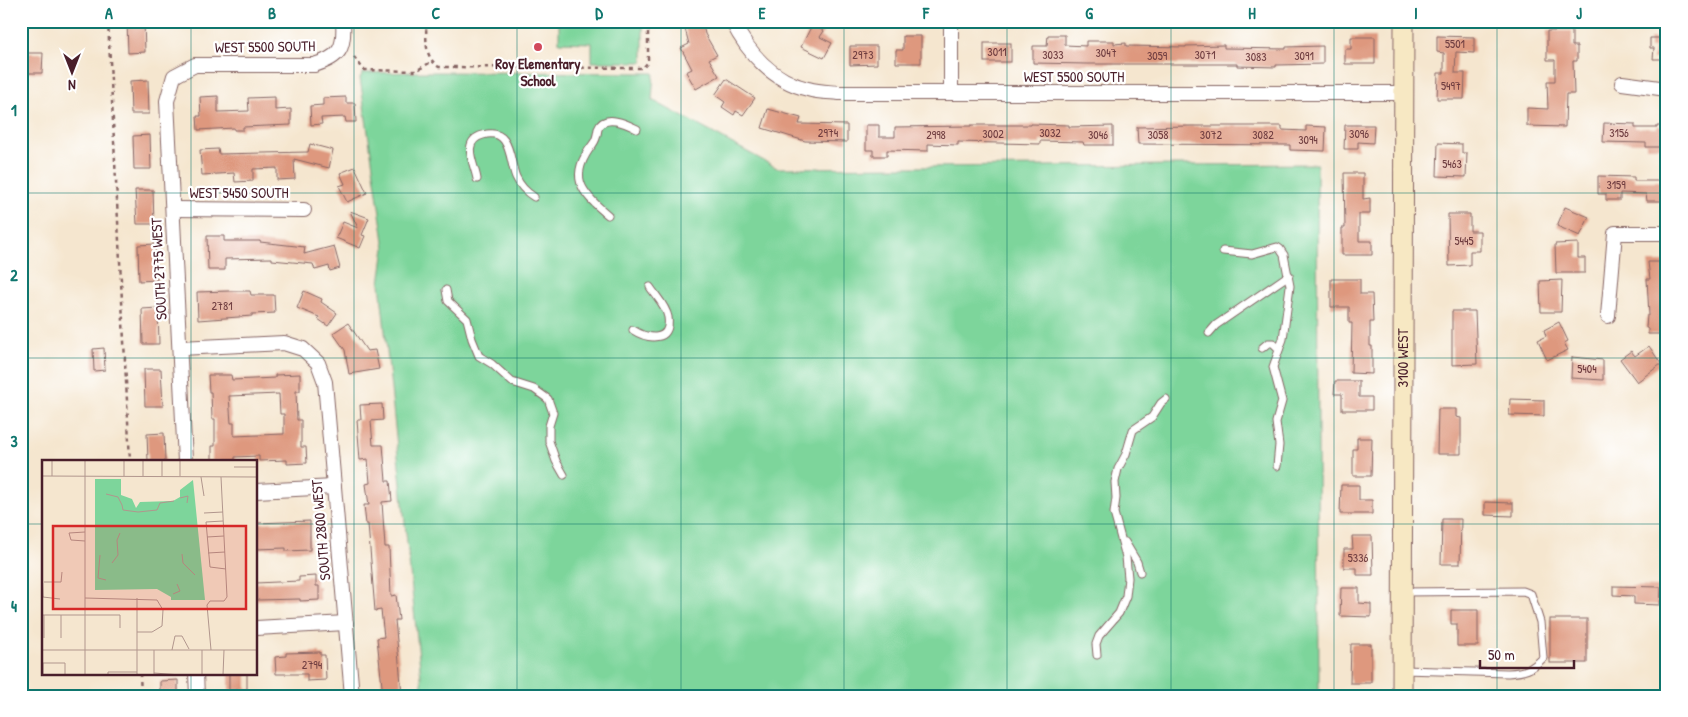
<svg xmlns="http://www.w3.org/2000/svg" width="1688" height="717" viewBox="0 0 1688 717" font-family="'Patrick Hand',sans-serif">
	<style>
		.green { fill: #7dd59b; stroke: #647a63 }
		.building { fill: #de987e; fill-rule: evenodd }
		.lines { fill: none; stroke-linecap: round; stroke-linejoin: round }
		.lane-casing { stroke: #866564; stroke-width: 9 }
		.street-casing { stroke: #866564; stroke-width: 16 }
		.secondary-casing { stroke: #866564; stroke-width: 21 }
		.path { stroke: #866564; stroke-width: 2.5; stroke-dasharray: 4 4; stroke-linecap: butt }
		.lane { stroke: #fff; stroke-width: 7 }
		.street { stroke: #fff; stroke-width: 14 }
		.secondary { stroke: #f7e8c3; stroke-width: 19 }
		.grid { fill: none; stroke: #0f766e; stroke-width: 1; stroke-opacity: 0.55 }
		.poi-dot { fill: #d1495b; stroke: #fff; stroke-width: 2 }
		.labels { text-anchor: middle; stroke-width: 4.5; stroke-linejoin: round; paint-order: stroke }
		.number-label { font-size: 12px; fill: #6f3d40 }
		.street-label { font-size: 15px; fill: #4a1f2b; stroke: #fff }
		.poi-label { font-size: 15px; font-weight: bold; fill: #4a1f2b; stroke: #fff }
		.inset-road { fill: none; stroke: #b1968d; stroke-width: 1 }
		.view { fill: #d62828; fill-opacity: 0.15; stroke: #d62828; stroke-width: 2.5 }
		.inset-edge { fill: none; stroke: #4a1f2b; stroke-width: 2.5 }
		.neatline { fill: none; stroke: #0f766e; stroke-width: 2 }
		.grid-label { font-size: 16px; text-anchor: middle; font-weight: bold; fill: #0f766e }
	</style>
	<rect width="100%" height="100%" fill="#fff"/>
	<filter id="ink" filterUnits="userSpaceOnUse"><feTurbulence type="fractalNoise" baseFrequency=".02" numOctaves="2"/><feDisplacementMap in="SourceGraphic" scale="10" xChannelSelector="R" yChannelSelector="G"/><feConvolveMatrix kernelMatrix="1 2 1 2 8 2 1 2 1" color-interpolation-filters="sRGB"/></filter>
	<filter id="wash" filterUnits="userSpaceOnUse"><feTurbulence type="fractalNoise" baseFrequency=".0096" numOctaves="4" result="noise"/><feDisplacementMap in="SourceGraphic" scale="20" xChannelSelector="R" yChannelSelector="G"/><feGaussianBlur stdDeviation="1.12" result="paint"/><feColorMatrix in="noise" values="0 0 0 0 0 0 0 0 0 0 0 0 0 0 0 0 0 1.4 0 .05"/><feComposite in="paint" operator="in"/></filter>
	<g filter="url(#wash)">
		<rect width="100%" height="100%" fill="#f5e6cf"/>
		<g class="green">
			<polygon points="559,21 643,21 643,62 592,62 592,43 559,42"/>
			<polygon points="427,72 654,73 652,100 777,168 1317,164 1319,696 423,696 380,283 385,248 360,78 363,73"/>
		</g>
		<g id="blocks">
			<g class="building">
				<polygon points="127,21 144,21 145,52 128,53"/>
				<polygon points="683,21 702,21 705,34 717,55 709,59 719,76 696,89 686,72 692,69 681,48 689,44"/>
				<polygon points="812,25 824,31 820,37 832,43 824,58 801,47"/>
				<polygon points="1547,31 1572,31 1572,46 1577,46 1577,61 1573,61 1574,94 1566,94 1565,127 1527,126 1527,108 1548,109 1547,81 1555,81 1555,60 1547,60"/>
				<polygon points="1048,35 1065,35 1065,45 1086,46 1086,41 1114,41 1114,44 1126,43 1126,46 1186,47 1186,46 1224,45 1224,48 1286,49 1286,47 1323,46 1323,64 1276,65 1276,67 1237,66 1237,64 1087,64 1033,63 1033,46 1047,46"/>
				<polygon points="903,36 921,36 921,63 896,63 896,50 903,50"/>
				<polygon points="1437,36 1474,37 1474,53 1456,52 1455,73 1465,73 1464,99 1437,99 1438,73 1444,73 1444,53 1437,52"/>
				<polygon points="1351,37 1375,37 1375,64 1345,64 1345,49 1351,49"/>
				<polygon points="1650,38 1667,38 1667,59 1653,59 1654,48 1650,48"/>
				<rect x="984" y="43" width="27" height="19"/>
				<polygon points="850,46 877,46 877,64 850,65"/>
				<polygon points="21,53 43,53 42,73 21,73"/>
				<polygon points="726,79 755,98 743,115 736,111 734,115 722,107 725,102 715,95"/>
				<polygon points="148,80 149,114 131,114 130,81"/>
				<polygon points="218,96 218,112 249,111 248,98 275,97 275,110 291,109 291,125 243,127 243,130 234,130 234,128 198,130 197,116 201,116 200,97"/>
				<polygon points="346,97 346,103 355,103 356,122 346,122 345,117 321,118 322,124 311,125 310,106 323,105 323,98"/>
				<polygon points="768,109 801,118 799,124 847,125 847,142 805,141 762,128"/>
				<polygon points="1604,123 1635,124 1635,128 1657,128 1657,126 1667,126 1667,147 1646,147 1646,143 1603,142"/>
				<polygon points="1031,124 1069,125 1069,127 1113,126 1113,145 1084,145 1083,142 1040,141 1040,144 958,142 958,145 928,144 928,151 887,150 887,156 873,156 873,150 866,150 866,125 879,125 879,137 895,137 895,127 971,126 971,125 1031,125"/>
				<polygon points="1345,125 1374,125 1373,143 1358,142 1358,149 1344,149"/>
				<polygon points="1191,126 1282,126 1282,130 1306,131 1306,126 1326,127 1325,151 1290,150 1290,145 1138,144 1137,127"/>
				<polygon points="150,135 151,169 134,169 133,136"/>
				<polygon points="1438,143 1462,144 1462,153 1467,153 1466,177 1437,176"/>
				<polygon points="310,144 333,150 329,168 294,159 295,179 277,180 277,168 253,169 253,181 235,182 234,173 202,175 200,150 218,149 219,154 308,152"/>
				<polygon points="355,167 367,193 347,202 339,186 345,184 340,173"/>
				<polygon points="1344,173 1363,173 1363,199 1370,198 1370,214 1359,214 1359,241 1372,241 1372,255 1342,255 1342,228 1345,228"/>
				<polygon points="1598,176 1634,177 1634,181 1667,181 1667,201 1647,201 1646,194 1620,193 1620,200 1606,200 1606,194 1598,194"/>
				<polygon points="135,190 153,190 154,224 137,224"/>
				<polygon points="1565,207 1589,217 1580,236 1557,226"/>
				<polygon points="350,211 369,218 362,235 365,236 360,248 336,238 343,222 358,228"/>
				<polygon points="1448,214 1470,214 1470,231 1480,231 1480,251 1470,251 1470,265 1449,266"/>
				<polygon points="207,236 224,236 224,241 260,241 260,242 305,247 304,254 334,246 340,268 330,271 329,266 315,270 313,264 272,260 272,258 225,259 225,270 208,270"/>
				<polygon points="1578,243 1578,258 1585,258 1585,273 1556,273 1555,244"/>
				<polygon points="155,244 157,280 139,281 138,245"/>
				<polygon points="1648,262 1667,262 1666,334 1648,334 1648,328 1646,328 1647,315 1649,315 1647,279 1650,279"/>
				<polygon points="1331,279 1360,279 1360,294 1372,294 1373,322 1370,322 1370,346 1372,346 1372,374 1351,373 1352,323 1349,323 1349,307 1331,307"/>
				<polygon points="1562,280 1561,312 1541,312 1540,281"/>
				<polygon points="229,291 250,291 251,295 274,295 275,313 252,314 252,316 198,320 197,292"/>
				<polygon points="304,291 322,299 321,302 337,313 328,326 318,319 319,317 297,308"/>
				<polygon points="158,308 159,344 143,344 142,309"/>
				<polygon points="1452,311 1475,311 1477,364 1452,365"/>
				<polygon points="1559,322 1568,341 1564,343 1568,350 1547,360 1538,340 1546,336 1544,330"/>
				<polygon points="348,323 367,351 375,350 379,369 349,374 345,350 333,333"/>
				<polygon points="1649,346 1661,364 1637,382 1620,359 1631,351 1635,356"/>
				<polygon points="104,348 105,370 94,371 93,349"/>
				<polygon points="1572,357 1603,360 1603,380 1571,378"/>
				<polygon points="144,369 161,369 163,406 145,406"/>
				<path d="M300 374V391H296L297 420H301V447H306L307 463 287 464V460L259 461V456L235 457V461H212V446H215V419H212L211 392H209L208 375H231L232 380 275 378V375ZM279 394 280 414H284V434L234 436V423H231L229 396Z"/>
				<polygon points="1335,381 1359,381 1359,397 1372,397 1372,410 1342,410 1342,394 1334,394"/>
				<polygon points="1510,399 1544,400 1544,416 1509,415"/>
				<polygon points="382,404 383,420 371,421 373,445 383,445 386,481 390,481 392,501 382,502 385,547 389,547 391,596 396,595 399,620 395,620 402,694 389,696 383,696 377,638 384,637 381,610 375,611 368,524 366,524 364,505 369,505 366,484 370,483 368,459 360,460 357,420 361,420 360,405"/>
				<polygon points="1438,409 1456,409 1456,417 1461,418 1461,454 1437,454"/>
				<polygon points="164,433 165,461 148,461 147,434"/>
				<polygon points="1357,438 1372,438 1371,476 1353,476 1353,449 1357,449"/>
				<polygon points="1341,485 1359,485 1359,500 1372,500 1372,514 1340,514"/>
				<polygon points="1485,502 1513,503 1513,516 1485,515"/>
				<polygon points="1442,519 1461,519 1460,564 1441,564"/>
				<polygon points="310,521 310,550 286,551 286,548 256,549 256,523"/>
				<polygon points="1352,536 1372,536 1373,575 1357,575 1357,568 1344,568 1344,549 1353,549"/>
				<polygon points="316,576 316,586 319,586 319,600 300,601 300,599 256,600 256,583 299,581 299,577"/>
				<polygon points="1613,586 1661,587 1660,605 1634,604 1634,596 1613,595"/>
				<polygon points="1341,588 1359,588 1359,603 1371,604 1371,617 1340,616"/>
				<polygon points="1451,610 1478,610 1478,646 1457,646 1457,624 1451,624"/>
				<rect x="1550" y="619" width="37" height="44"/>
				<polygon points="1351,644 1371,644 1371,683 1350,683"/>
				<polygon points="320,652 320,655 325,655 326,680 307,681 307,674 276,674 275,657 286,656 286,653"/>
				<polygon points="229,673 247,673 247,689 229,690"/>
				<polygon points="178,680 178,696 160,696 160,681"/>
			</g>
		</g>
	</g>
	<g filter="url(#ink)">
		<use href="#blocks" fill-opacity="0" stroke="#866564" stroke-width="1"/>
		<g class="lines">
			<g class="lane-casing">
				<g id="lane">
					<path d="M477 179C475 165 460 141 483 135 512 127 509 161 516 177 520 186 526 192 534 197"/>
					<path d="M608 215C580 192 568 176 593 144 597 139 597 134 598 129 604 113 627 124 637 129"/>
					<polyline points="1223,251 1252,254 1277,247 1280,249 1284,255 1290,286 1283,339 1273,367 1282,401 1276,422 1279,445 1277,466"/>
					<polyline points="446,290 448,301 467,319 472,339 479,356 492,364 512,382 534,389 548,399 553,413 549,426 549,441 556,461 564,475"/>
					<path d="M633 330C647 339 672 343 668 317 666 306 656 296 650 287"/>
					<polyline points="1209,333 1216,325 1289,275"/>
					<polyline points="1262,348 1268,343 1273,343 1279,349"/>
					<polyline points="1125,542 1137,562 1140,572"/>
					<path d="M1403 592 1523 591 1531 594 1540 622 1543 658C1531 670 1525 672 1508 673L1403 670"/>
					<polyline points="1097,655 1096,644 1099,636 1119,613 1126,596 1128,578 1126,557 1114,513 1116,498 1115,482 1118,469 1126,454 1133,430 1152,417 1161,403 1166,399"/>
				</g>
			</g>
			<g class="street-casing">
				<g id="street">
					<path d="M732 21C748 53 773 81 808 89 818 92 829 92 839 93H1403"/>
					<polyline points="1622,83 1667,89"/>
					<polyline points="951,93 951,21"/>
					<polyline points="173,209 304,210"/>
					<polyline points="1608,316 1615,233 1667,233"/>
					<polyline points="180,348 284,343 303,349 318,363 325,382 352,696"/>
					<path d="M185 461 167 101 174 76 195 65H314C340 57 345 49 343 21"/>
					<polyline points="256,491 334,487"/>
					<polyline points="256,628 346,623"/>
					<polyline points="196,673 197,696"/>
				</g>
			</g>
			<g class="secondary-casing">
				<g id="secondary">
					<path id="s1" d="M1402 696 1404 21"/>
				</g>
			</g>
			<g class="path">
				<polyline points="108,21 130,461"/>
				<path d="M426 21C427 40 423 56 439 67L643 68 648 62V21"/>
				<polyline points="354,57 364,70 416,71 431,62"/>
				<polyline points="140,673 141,696"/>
			</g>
			<use href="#lane" class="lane"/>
			<use href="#street" class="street"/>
			<use href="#secondary" class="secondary"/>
		</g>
	</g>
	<path class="grid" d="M191 21V461M354 21V696M517 21V696M681 21V696M844 21V696M1007 21V696M1171 21V696M1334 21V696M1497 21V696M21 193H1667M21 358H1667M21 524H44M256 524H1667M191 673V696"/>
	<circle class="poi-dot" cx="538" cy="47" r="5"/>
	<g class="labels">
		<g class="number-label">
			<text x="1455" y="48">5501</text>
			<text x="997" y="56">3011</text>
			<text x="1106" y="57">3047</text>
			<text x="863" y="59">2973</text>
			<text x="1053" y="59">3033</text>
			<text x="1205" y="59">3071</text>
			<text x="1157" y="60">3059</text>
			<text x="1304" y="60">3091</text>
			<text x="1256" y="61">3083</text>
			<text x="1451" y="90">5497</text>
			<text x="828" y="137">2974</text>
			<text x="1050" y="137">3032</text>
			<text x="1619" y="137">3156</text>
			<text x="993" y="138">3002</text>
			<text x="1359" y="138">3096</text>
			<text x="936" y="139">2998</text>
			<text x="1098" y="139">3046</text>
			<text x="1158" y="139">3058</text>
			<text x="1211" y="139">3072</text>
			<text x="1263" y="139">3082</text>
			<text x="1308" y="144">3094</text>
			<text x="1452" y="168">5463</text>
			<text x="1616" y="189">3159</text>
			<text x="1464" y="245">5445</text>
			<text x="222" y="310">2781</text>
			<text x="1587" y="373">5404</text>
			<text x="1358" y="562">5336</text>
			<text x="312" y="669">2794</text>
		</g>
		<g class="street-label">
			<text transform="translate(265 47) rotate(-1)" y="5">WEST 5500 SOUTH</text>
			<text x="1074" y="82">WEST 5500 SOUTH</text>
			<text x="239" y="198">WEST 5450 SOUTH</text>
			<text transform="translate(159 269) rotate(-93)" y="5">SOUTH 2775 WEST</text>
			<text dy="5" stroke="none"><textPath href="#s1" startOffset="338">3100 WEST</textPath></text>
			<text transform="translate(321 530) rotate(-95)" y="5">SOUTH 2800 WEST</text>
		</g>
		<g class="poi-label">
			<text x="538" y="69">Roy Elementary<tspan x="538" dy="17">School</tspan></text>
		</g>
	</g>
	<g transform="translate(42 460)">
		<rect width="215" height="215" fill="#f5e6cf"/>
		<path d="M53 19H79V35L90 39 94 48 98 42 131 41 138 37V30L151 20 163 140H129V137L115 129 53 130Z" fill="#7dd59b"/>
		<path class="inset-road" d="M10 0V16M82 0V16M101 0V16M138 0V16M192 7H215M0 16 215 17M120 16V0M159 17 162 36M64 34 76 37 80 45M138 38 146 36 145 43M80 45 81 50 96 52 115 50 118 43 132 41M162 53 181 52M181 61 164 62 168 107 184 109M165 77 182 76M43 81 29 80 27 73 43 72M166 93 183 92M140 94 141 103 153 115M58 95 56 118 64 120M70 103 76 95 75 80 78 73M0 105 1 137 18 139M2 122H19L20 112M131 134 138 131 135 124M43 138 115 140 121 150 120 166 110 172H95M0 155H78V168M2 155V178M19 155V178M0 190H215M130 190 133 176H140L147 189M169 190 165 145 168 141H182L185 137 179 17M112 213 139 215M112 214V190M1 215V203H23V215M43 215V0M66 215V212H95M95 215V138M160 215V190M181 215 182 190"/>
		<path class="view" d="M11 66H204V149H11Z"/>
		<rect width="215" height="215" class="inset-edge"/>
	</g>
	<rect width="1688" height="717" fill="none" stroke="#fff" stroke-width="55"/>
	<g transform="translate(72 72) rotate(180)" stroke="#ffffff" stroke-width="4" paint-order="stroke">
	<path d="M0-4L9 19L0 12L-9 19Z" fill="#4a1f2b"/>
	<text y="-8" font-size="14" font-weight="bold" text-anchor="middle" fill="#4a1f2b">N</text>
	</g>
	<path d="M1480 660v8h94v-8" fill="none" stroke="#4a1f2b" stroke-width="2.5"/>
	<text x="1488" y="660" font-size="15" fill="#4a1f2b" stroke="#ffffff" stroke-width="4" paint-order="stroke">50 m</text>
	<rect x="28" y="28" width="1632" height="662" class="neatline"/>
	<g class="grid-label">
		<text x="109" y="19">A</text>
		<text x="272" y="19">B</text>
		<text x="436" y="19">C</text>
		<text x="599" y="19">D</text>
		<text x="762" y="19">E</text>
		<text x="926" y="19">F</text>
		<text x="1089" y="19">G</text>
		<text x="1252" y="19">H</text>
		<text x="1416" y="19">I</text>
		<text x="1579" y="19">J</text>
		<text x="14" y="116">1</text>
		<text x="14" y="281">2</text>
		<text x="14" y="447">3</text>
		<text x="14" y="612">4</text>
	</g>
</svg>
